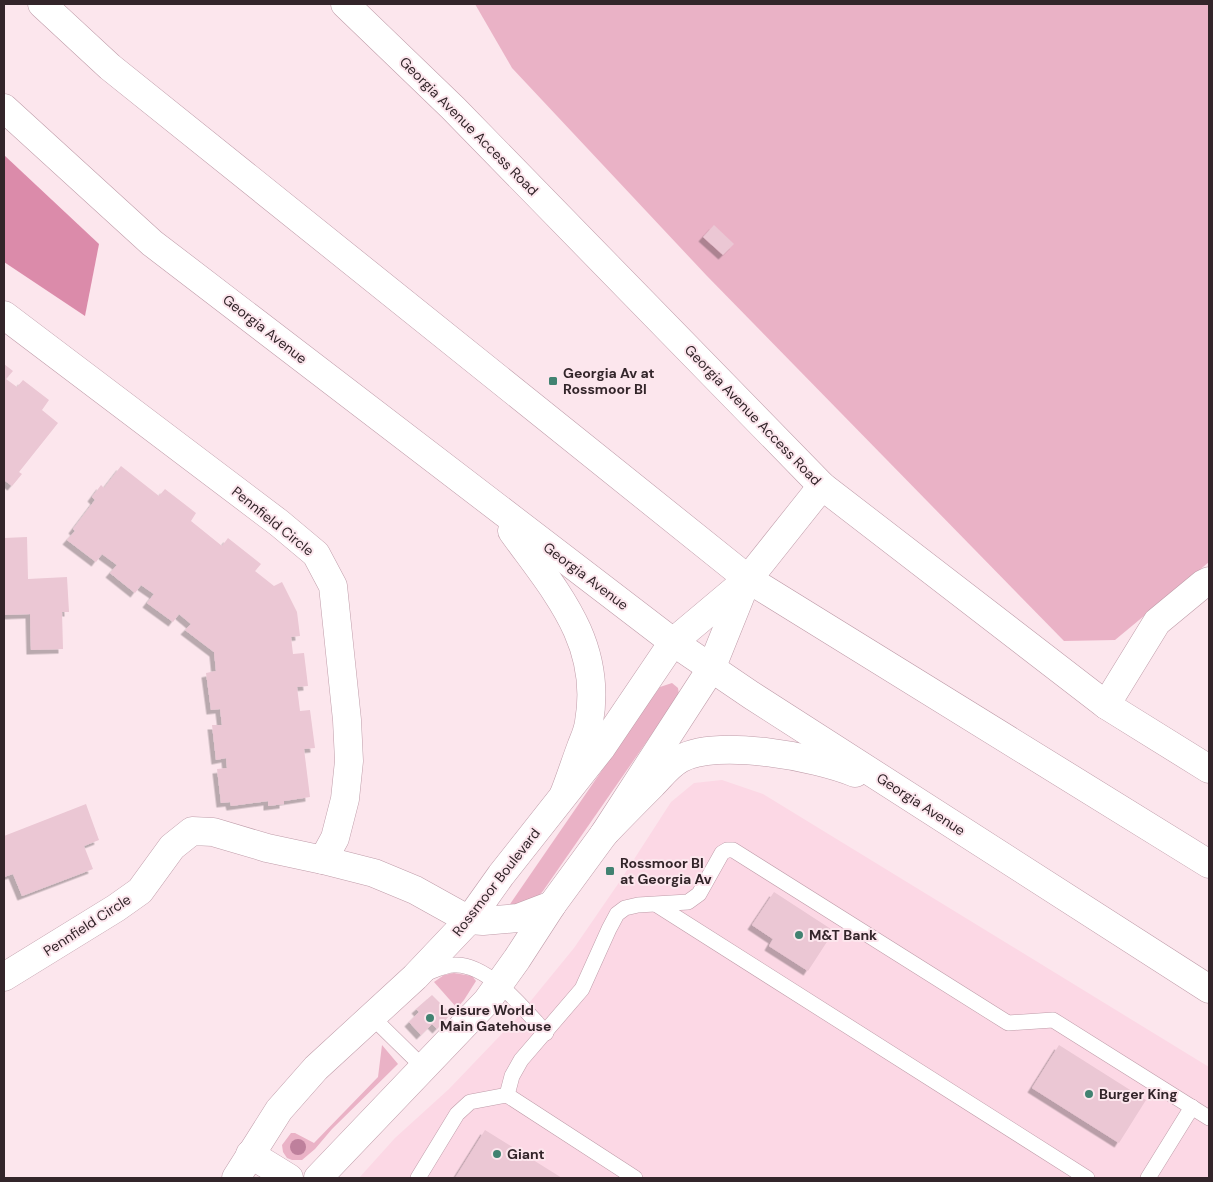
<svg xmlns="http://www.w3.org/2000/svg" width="1213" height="1182" viewBox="0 0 1213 1182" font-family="'DM Sans',sans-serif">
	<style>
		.built { fill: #fcd8e5 }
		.green { fill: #eab2c6 }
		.forest { fill: #db8baa }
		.building { fill: #ebc7d4; filter: url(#shadow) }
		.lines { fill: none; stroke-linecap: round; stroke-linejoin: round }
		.service-casing { stroke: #bf9ca9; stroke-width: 16 }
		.minor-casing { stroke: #bf9ca9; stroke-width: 29 }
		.tertiary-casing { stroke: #bf9ca9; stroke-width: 29 }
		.primary-casing { stroke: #bf9ca9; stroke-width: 29 }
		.service { stroke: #fff; stroke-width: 15 }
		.minor { stroke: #fff; stroke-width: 28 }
		.tertiary { stroke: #fff; stroke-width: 28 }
		.primary { stroke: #fff; stroke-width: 28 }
		.tree { fill: #be809c }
		.poi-dot { fill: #418271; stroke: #fce6ed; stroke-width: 2 }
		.labels { text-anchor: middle; stroke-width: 4; stroke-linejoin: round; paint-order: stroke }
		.street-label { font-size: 14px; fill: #33252a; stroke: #fce6ed }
		.poi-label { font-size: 14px; font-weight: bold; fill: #33252a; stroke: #fce6ed; text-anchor: start }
	</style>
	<defs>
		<filter id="shadow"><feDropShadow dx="-4.5" dy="4.5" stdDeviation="0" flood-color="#0004"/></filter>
	</defs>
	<rect width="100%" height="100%" fill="#fce6ed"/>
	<polygon class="built" points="722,780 763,794 1209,1067 1209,1178 359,1178 395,1138 449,1089 516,1019 574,948 620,881 671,802 694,783"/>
	<g class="green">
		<polygon points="475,4 1209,4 1209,562 1115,640 1064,641 707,276 512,68"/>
		<polygon points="672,683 678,688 679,695 543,891 536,899 508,907 651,699 660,687"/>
		<polygon points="454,973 472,976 476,981 464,1000 457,1008 434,982 444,975"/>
		<polygon points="382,1045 398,1064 332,1129 315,1149 302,1160 292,1160 287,1158 283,1152 282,1145 291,1133 295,1133 314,1143 378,1077"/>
	</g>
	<polygon class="forest" points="4,155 99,244 85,316 4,262"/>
	<g class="building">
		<polygon points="714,225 734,244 723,255 703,237"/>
		<polygon points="4,364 13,371 6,379 17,387 23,380 49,400 42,410 58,423 19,472 22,474 12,486 4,480"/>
		<polygon points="121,466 159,496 165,489 196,513 191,521 222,546 228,538 261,564 255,571 274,586 282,582 297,612 300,636 291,637 293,654 304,653 308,686 297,687 300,711 310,710 315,748 304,749 310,797 284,801 284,804 268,806 268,801 231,806 230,802 221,803 217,769 227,768 226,758 216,760 212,725 222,725 220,709 211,710 206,673 216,671 214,652 185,630 191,624 179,614 173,622 147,603 154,594 141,585 135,593 110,573 117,565 102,554 96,562 67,540 75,531 73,529 95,500 92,497 101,485 104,488"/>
		<polygon points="27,537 28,579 67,577 69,612 62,612 63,649 31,650 30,614 4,615 4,538"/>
		<polygon points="86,804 99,840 84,846 93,869 22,896 13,874 4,877 4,836"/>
		<polygon points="774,892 834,931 808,971 769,946 773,939 752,925"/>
		<polygon points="432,995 451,1014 437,1029 432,1024 421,1035 409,1022 419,1012 416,1009"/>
		<polygon points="1059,1045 1146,1100 1119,1143 1032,1088"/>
		<polygon points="485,1130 562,1178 455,1178"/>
	</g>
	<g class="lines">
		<g class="service-casing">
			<g id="service">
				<polyline points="657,905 1087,1178"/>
				<path d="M424 974C433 971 445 965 454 965 488 963 525 1010 546 1033"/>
				<polyline points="372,1017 423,1067"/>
				<polyline points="507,1095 512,1076 521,1060 582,989 609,929 617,914 625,908 638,905 688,902 699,894 722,853 727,850 733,850 1008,1023 1053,1020 1209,1118"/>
				<polyline points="418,1178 457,1114 470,1102 507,1095 635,1178"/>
				<polyline points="1148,1178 1192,1107"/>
			</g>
		</g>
		<g class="minor-casing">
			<g id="minor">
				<polyline points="345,4 453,108 822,486 1106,705 1209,769"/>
				<polyline points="4,315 279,523 316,554 333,586 347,720 349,761 345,799 335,838 323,860"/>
				<polyline points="748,579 822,486"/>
				<polyline points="1106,705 1157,622 1203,584 1209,581"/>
				<polyline points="4,977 116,908 140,891 172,847 192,831 213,832 267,848 323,860 374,873 415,890 469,920"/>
			</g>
		</g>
		<g class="tertiary-casing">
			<g id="tertiary">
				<polyline points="469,920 483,921 518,918 552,905"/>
				<polyline points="250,1154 289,1178"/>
				<polyline points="236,1178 279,1110 316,1068 415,977 469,920 501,875 602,747 673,642 748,579"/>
				<polyline points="318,1178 487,1001 517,959 552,905 604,834 711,669 746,582"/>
			</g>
		</g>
		<g class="primary-casing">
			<g id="primary">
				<polyline points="42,4 110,67 748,579 1209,864"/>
				<polyline points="4,108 152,243 673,642 751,695 1209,989"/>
				<path d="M512 531C555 591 603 642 589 722 588 731 584 739 581 747 575 763 570 779 564 794"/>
				<path d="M604 834C620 817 636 801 652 785 661 776 669 765 680 759 716 738 817 757 855 773"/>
			</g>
		</g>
		<use href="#service" class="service"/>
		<use href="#minor" class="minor"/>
		<use href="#tertiary" class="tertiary"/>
		<use href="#primary" class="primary"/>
	</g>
	<circle class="tree" cx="298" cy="1147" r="8"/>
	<g class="poi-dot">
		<rect x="548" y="376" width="10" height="10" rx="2.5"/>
		<rect x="605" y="866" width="10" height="10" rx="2.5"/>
		<circle cx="799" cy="935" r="5"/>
		<circle cx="430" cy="1018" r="5"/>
		<circle cx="1089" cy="1094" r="5"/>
		<circle cx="497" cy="1154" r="5"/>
	</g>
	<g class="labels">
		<g class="street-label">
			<text transform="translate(469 126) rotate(45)" y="5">Georgia Avenue Access Road</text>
			<text transform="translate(265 329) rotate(38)" y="5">Georgia Avenue</text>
			<text transform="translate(753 415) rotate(46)" y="5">Georgia Avenue Access Road</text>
			<text transform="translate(273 521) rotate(39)" y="5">Pennfield Circle</text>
			<text transform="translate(586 576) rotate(37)" y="5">Georgia Avenue</text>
			<text transform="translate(921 804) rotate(33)" y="5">Georgia Avenue</text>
			<text transform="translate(496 882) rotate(-52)" y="5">Rossmoor Boulevard</text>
			<text transform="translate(87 925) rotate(-33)" y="5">Pennfield Circle</text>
		</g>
		<g class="poi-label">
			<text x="563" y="378">Georgia Av at<tspan x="563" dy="16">Rossmoor Bl</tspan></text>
			<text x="620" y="868">Rossmoor Bl<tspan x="620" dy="16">at Georgia Av</tspan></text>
			<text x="809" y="940">M&amp;T Bank</text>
			<text x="440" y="1015">Leisure World<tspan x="440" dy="16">Main Gatehouse</tspan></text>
			<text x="1099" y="1099">Burger King</text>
			<text x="507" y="1159">Giant</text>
		</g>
	</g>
	<rect width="1213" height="1182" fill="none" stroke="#33252a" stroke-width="10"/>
</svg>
